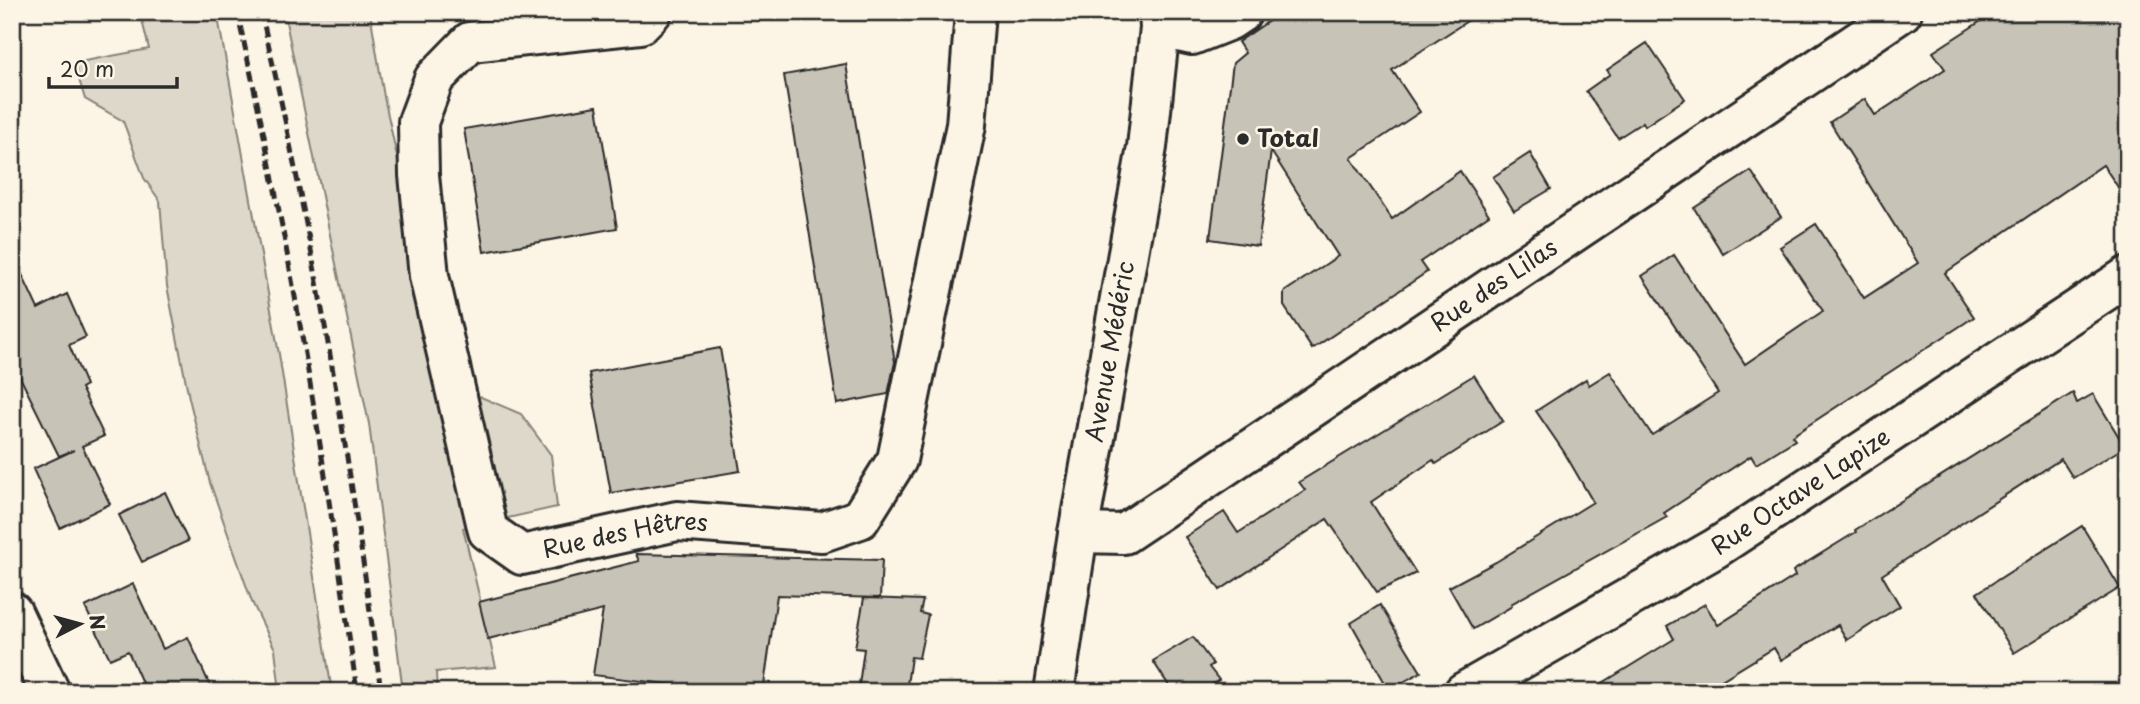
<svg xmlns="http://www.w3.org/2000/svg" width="2140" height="704" viewBox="0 0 2140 704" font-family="'Playpen Sans',sans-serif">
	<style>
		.green { fill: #ded8ca; stroke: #84827a; stroke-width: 2 }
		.building { fill: #c8c3b7; stroke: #2b2b2b; stroke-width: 2 }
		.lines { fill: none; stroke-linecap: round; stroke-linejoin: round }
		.minor-casing { stroke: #2b2b2b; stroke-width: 44 }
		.secondary-casing { stroke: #2b2b2b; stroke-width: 44 }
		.minor { stroke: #fcf5e5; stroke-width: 38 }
		.secondary { stroke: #fcf5e5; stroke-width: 38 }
		.rail { stroke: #2b2b2b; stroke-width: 5; stroke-dasharray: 10 5; stroke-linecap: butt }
		.poi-dot { fill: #2b2b2b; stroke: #fcf5e5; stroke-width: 2.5 }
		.labels { text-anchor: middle; stroke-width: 5; stroke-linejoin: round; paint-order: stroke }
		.poi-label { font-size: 24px; font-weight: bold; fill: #2b2b2b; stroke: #fcf5e5; text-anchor: start }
		.street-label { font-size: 24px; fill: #2b2b2b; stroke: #fcf5e5 }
	</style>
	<rect width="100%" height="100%" fill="#fcf5e5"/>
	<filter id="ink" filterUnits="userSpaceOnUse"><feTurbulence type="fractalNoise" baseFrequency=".0143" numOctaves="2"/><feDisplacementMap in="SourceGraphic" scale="14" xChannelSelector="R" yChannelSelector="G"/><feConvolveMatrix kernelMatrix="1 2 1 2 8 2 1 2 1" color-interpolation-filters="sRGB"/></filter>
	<g filter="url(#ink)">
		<g class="green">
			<polygon points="140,12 217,12 279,354 332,692 280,692 275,649 252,602 210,483 189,398 167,286 160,201 144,178 123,121 85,99 74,63 149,49"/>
			<polygon points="284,12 370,12 384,97 409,212 476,395 521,414 551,455 557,507 463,528 496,667 436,672 437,692 403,692 369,424"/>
		</g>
		<g class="building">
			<polygon points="1282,12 1481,12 1392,70 1420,112 1351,158 1392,219 1460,171 1489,215 1420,262 1427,272 1312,349 1284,306 1284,292 1338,256 1271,151 1258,246 1210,239 1233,63 1245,53 1238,42"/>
			<polygon points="1995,12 2128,12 2128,202 2103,165 1945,273 1974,317 1792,436 1795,440 1756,464 1751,456 1664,513 1667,517 1511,604 1512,606 1473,629 1449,587 1496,562 1593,502 1564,452 1536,411 1586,379 1589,385 1610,372 1652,435 1718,393 1642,276 1674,255 1745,364 1823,311 1780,247 1816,224 1864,298 1918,263 1830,122 1865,99 1875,115 1945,69 1933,52"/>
			<polygon points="1647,43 1685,99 1645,126 1643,122 1618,138 1586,91 1610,74 1607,70"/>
			<polygon points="846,64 895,362 888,394 837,404 784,75"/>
			<polygon points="597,106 617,228 484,252 464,129"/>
			<polygon points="1530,153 1551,189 1514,211 1493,177"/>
			<polygon points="1751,171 1781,217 1723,254 1694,208"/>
			<polygon points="12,253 38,309 67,294 86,337 69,345 86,385 81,388 104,436 82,446 110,504 60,528 33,469 74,450 59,456 12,361"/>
			<polygon points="720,348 740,471 611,493 589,373"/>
			<polygon points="1474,375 1503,421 1436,464 1433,460 1371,502 1416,573 1377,592 1327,519 1220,590 1185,537 1224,512 1238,533 1305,490 1299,482"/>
			<polygon points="2073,393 2077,403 2093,394 2125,447 2073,478 2061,459 1882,575 1900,606 1847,640 1838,625 1781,660 1774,648 1702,692 1588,692 1674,639 1667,626 1705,604 1718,625 1795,576 1793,571 1856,532 1855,530"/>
			<polygon points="165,492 188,541 142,562 119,515"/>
			<polygon points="2082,526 2120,588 2014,653 1977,593"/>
			<polygon points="636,554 882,560 880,598 777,595 763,692 732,692 593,675 603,610 488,639 479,602 639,561"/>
			<polygon points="133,584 163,649 188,637 213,692 146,692 128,651 110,659 85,607"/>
			<polygon points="864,598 923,600 920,613 928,615 919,658 911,657 906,692 858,692 864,649 855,648"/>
			<polygon points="1380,605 1421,672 1389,690 1351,623"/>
			<polygon points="1193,637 1213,664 1209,667 1219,680 1200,692 1173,692 1153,661"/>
		</g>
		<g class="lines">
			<g class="minor-casing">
				<g id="minor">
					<path id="s1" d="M652 12 640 24 470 42 434 79 418 122 419 175 429 276 488 531 522 555 677 521 822 532 860 519 897 460 966 125 975 12"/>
					<polyline points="1160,28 1192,35 1230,20 1242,12"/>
					<path id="s2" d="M1078 533 1124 534 1902 12"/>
					<polyline points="12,612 50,692"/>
					<path id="s3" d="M1464 692 1716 548 2128 276"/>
				</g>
			</g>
			<g class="secondary-casing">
				<g id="secondary">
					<path id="s4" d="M1054 692 1078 533 1147 147 1160 28 1159 12"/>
				</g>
			</g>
			<use href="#minor" class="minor"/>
			<use href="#secondary" class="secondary"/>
			<g class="rail">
				<path d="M237 12C289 237 325 464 357 692"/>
				<path d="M261 12C313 236 351 464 381 692"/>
			</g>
		</g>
	</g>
	<circle class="poi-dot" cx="1243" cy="139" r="7"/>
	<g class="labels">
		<g class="poi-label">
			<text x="1257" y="147">Total</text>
		</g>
		<g class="street-label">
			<text dy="8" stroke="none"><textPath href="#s2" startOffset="492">Rue des Lilas</textPath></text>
			<text dy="8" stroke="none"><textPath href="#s4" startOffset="345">Avenue Médéric</textPath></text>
			<text dy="8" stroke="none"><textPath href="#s3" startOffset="392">Rue Octave Lapize</textPath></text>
			<text dy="8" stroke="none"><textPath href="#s1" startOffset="849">Rue des Hêtres</textPath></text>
		</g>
	</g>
	<rect width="2140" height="704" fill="none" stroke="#fcf5e5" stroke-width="42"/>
	<rect x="21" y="21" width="2098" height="662" fill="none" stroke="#2b2b2b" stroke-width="2.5" filter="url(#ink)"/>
	<g transform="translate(80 624) rotate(84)" stroke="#fcf5e5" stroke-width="5" paint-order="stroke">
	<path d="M0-5L12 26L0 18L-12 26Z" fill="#2b2b2b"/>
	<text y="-10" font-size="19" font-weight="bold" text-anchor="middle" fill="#2b2b2b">N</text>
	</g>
	<path d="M49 77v10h128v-10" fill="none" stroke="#2b2b2b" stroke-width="3.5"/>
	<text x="60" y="77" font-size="21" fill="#2b2b2b" stroke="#fcf5e5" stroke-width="5" paint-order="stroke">20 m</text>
</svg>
